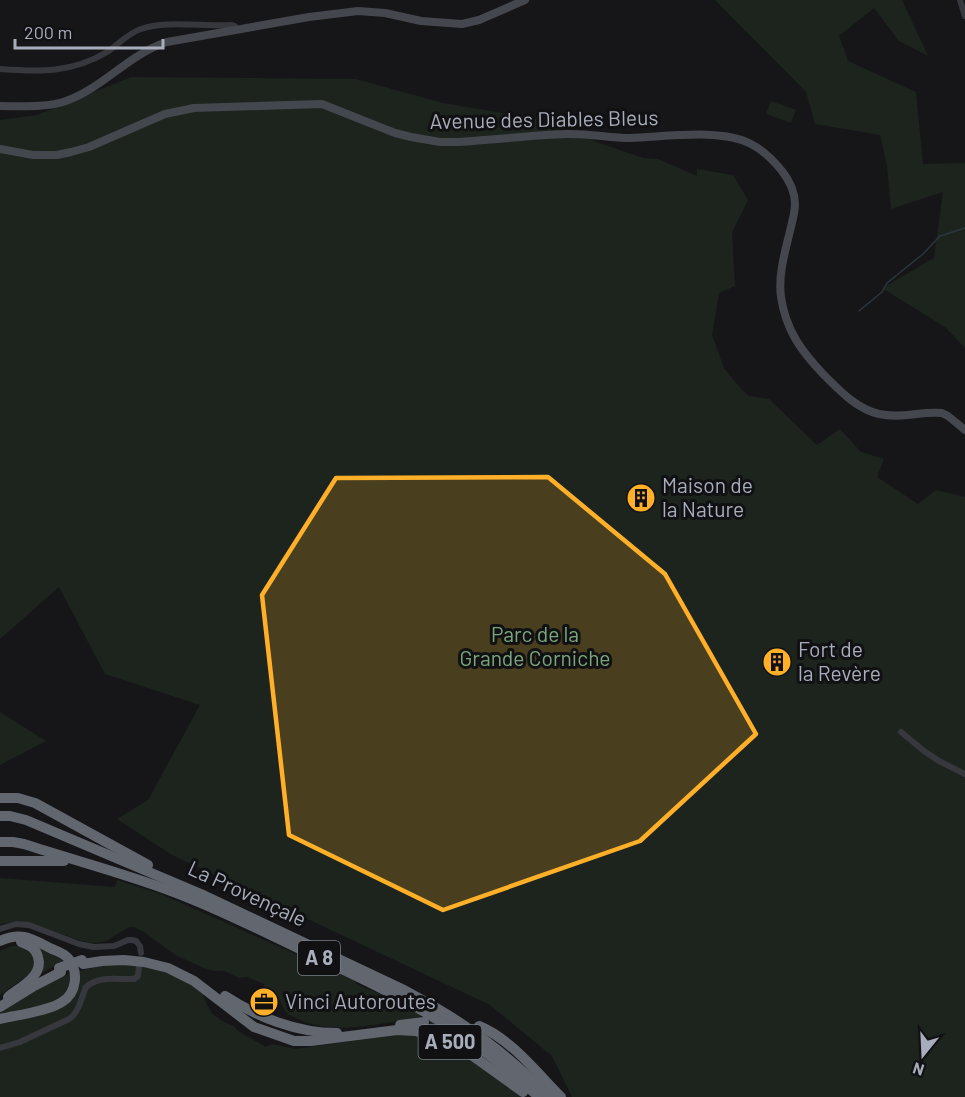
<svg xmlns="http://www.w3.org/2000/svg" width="965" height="1097" viewBox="0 0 965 1097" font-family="Barlow,sans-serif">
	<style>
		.green { fill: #1c241d }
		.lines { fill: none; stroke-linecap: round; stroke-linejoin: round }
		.stream { stroke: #2b363e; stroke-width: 1.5 }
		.minor { stroke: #37383e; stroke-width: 6 }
		.secondary { stroke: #45474e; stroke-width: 8 }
		.motorway { stroke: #62666f; stroke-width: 10 }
		.motorway-bridge { stroke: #62666f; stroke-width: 10 }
		.marked { fill: #ffb028; fill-opacity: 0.2; stroke: #ffb028; stroke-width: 4.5; stroke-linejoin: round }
		.labels { text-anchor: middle; stroke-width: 6; stroke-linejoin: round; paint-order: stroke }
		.shield { fill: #111114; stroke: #7a7e88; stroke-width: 1.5 }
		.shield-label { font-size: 20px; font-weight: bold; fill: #a7adba }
		.street-label { font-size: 21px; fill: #a7adba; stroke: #111114 }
		.poi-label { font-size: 21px; fill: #a7adba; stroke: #111114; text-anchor: start }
		.park-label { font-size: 21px; fill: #7ca77d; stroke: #111114 }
	</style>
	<rect width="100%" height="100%" fill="#161619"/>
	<g class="green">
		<polygon points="715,0 902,0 928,56 899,41 874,8 839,36 848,61 916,92 923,164 965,163 965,348 945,327 882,288 934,258 943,192 891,209 887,166 880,135 815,124 806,92"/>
		<polygon points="131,77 356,79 443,103 538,119 602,144 643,158 658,159 697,176 697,169 733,175 748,200 732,232 735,286 719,293 712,335 724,368 742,390 749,396 769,399 817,445 840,429 861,452 884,459 877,477 918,504 936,490 965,497 965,1097 572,1097 552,1056 490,1005 172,855 117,819 148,800 200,705 105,674 59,587 0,639 0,120 37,115"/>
		<polygon points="771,101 796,110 791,123 766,114"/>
		<polygon points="0,712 46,741 0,765"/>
		<path d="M0 878 115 887 117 880 161 894 352 979 358 985 389 998 421 1014 420 1017C378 1024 329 1038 290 1015 281 1010 281 996 274 993 271 991 268 992 265 991L264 984 247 977 239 978 224 971H214L204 968 177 956 144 932 134 927H129L106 941 95 943 82 941 33 924 18 921 0 924Z"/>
		<polygon points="38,945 64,961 40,974"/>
		<polygon points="12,946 20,946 31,951 36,962 30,974 0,995 0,951"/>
		<polygon points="110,964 130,964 151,968 171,975 192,985 203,994 208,1007 213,1014 221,1020 235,1027 238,1031 266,1047 272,1044 296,1049 403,1034 425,1037 451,1047 508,1085 524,1097 0,1097 0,1023 62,1008 79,971"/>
		<path d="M71 973 68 991 55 1002 0 1016V1012C23 998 46 983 71 973Z"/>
		<polygon points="430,1019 484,1056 417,1029 419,1024 429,1024"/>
	</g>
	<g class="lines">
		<polyline class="stream" points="859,311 882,292 887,283 923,254 940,236 965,228"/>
		<g class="minor">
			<polyline points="960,0 965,16"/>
			<path d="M0 69C39 72 72 73 107 52 118 45 128 33 141 29 164 20 206 27 232 25L235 26 236 30"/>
			<polyline points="901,732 924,751 939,761 965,774"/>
			<polyline points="0,929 16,924 29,925 79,944 94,947 114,946 128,940 132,940 136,941 140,946 141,953"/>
			<path d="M0 1048 20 1042 69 1019C79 1013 81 998 86 987 100 975 117 980 134 979L138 976 139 966"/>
		</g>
		<g class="secondary">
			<path d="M0 106C21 106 46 108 66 101 103 88 129 54 167 42L309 17 358 11 385 13 421 21 462 24 479 20 525 0"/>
			<path d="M0 149 33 155H57L71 152 89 147 165 114 194 108 322 104 395 133 411 137 440 142H459C495 140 531 135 567 134 588 133 609 138 630 138 665 137 721 128 751 144 763 150 773 160 782 171 789 180 795 191 795 204 795 213 792 222 790 231 785 252 778 275 781 297 786 331 802 352 824 375 840 391 857 409 879 414 902 419 920 411 942 413L948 416 965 430"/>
		</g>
		<g class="motorway">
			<polyline points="0,798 18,798 35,803 148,865"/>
			<path d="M0 816H10L26 820 201 894 402 989C426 1002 451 1015 473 1032 501 1051 526 1074 551 1097"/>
			<path d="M0 842H13L24 844C73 860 123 873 171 891 220 909 266 933 312 955 359 977 406 999 449 1027 481 1047 511 1072 539 1097"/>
			<polyline points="0,861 64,861"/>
			<path d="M0 941C22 931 32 939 52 949 57 951 63 953 68 958 79 971 77 993 62 1002 49 1011 17 1015 0 1019"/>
			<polyline points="83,964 102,961 124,960 144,962 168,968 194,981 254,1027 294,1041 311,1041 397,1030 415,1031 431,1035 463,1049 523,1092"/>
			<path d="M225 996C257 1017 297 1033 337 1033"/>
			<path d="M8 997C20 987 44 976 38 957 36 948 29 945 21 942"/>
			<polyline points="0,1007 34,986 61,972"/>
			<polyline points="400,1025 424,1022"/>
			<path d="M479 1026C511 1039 537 1073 561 1097"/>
		</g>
		<polyline class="motorway-bridge" points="59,968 82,960"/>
	</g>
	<path class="marked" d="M548 477 665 574 756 734 640 841 443 910 289 835 262 595 336 478Z"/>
	<defs>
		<g id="building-disc" transform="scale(1.5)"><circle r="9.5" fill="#ffb028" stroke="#111114"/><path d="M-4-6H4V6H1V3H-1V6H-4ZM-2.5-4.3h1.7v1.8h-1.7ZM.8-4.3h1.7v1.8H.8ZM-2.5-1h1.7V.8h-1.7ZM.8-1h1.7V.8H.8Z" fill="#111"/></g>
		<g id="office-disc" transform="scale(1.5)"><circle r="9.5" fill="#ffb028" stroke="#111114"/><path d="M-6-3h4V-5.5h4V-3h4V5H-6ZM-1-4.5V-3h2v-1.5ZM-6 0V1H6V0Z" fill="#111"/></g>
	</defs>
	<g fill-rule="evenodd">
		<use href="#building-disc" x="641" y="498"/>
		<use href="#building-disc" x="777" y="662"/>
		<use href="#office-disc" x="264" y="1002"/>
	</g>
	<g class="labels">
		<g class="shield">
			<rect x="298" y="941" width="42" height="34" rx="4.5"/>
			<rect x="418.5" y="1025" width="63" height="34" rx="4.5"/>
		</g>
		<g class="shield-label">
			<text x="319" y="965">A 8</text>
			<text x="450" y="1049">A 500</text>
		</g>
		<g class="street-label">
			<text transform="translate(544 120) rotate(-1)" y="7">Avenue des Diables Bleus</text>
			<text transform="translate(247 894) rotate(25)" y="7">La Provençale</text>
		</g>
		<g class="poi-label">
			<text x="662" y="493">Maison de<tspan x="662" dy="24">la Nature</tspan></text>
			<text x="798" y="657">Fort de<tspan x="798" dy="24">la Revère</tspan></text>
			<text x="285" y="1009">Vinci Autoroutes</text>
		</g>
		<g class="park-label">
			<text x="535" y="642">Parc de la<tspan x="535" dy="24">Grande Corniche</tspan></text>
		</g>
	</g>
	<g transform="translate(923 1055) rotate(198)" stroke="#111114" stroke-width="4.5" paint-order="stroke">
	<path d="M0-4.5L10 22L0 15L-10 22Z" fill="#a7adba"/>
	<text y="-9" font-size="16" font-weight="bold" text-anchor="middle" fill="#a7adba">N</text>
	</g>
	<path d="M15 39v9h148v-9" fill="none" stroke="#a7adba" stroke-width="3"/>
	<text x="24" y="39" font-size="18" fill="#a7adba" stroke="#111114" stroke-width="4.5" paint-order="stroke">200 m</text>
</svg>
